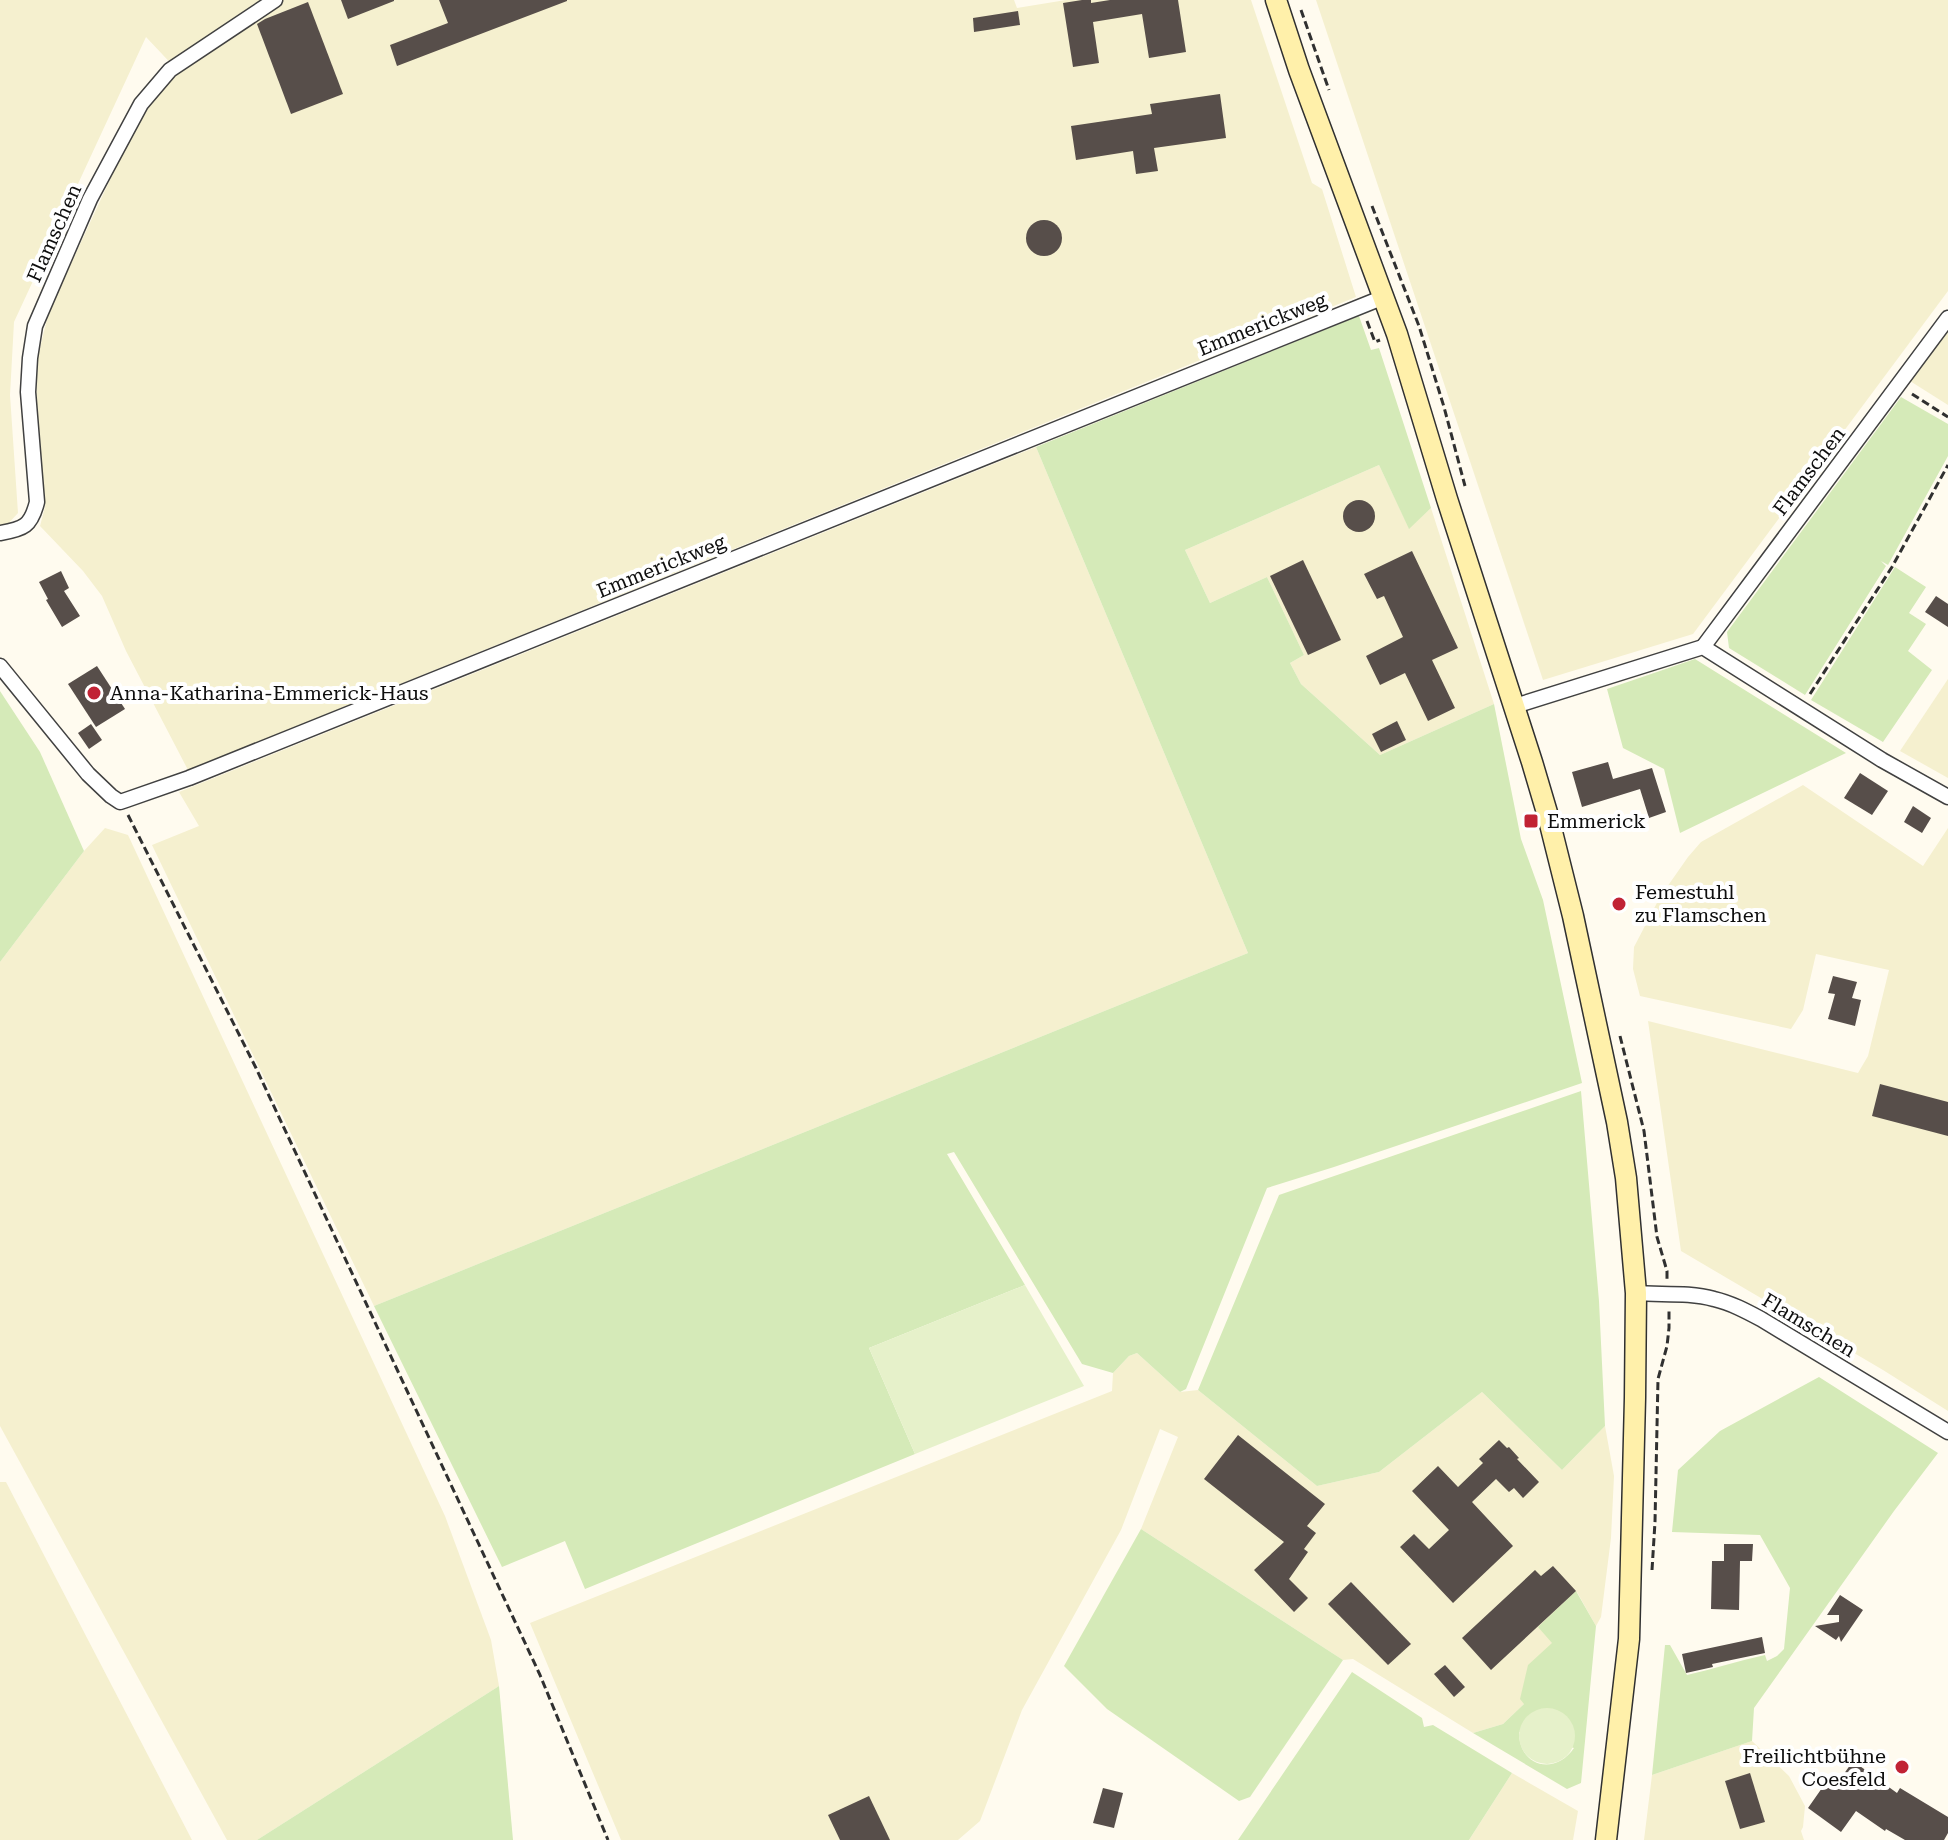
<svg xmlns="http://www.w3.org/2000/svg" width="1948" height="1840" viewBox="0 0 1948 1840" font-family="'Roboto Serif',serif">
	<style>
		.farmland { fill: #f5f0cf }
		.green { fill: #d5eab8; fill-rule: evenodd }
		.pitch { fill: #e6f1ca }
		.building { fill: #574e4a }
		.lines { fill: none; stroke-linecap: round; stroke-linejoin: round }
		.street-casing { stroke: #414141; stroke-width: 17 }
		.secondary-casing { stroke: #303030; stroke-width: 23 }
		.path { stroke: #303030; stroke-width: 3; stroke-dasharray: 8 4; stroke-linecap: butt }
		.street { stroke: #fff; stroke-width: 14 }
		.secondary { stroke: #fff0aa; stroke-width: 20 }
		.poi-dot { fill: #c12335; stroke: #fff; stroke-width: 3 }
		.labels { text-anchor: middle; stroke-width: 8; stroke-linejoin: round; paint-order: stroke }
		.street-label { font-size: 20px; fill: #0e0e0e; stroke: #fff }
		.poi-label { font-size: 20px; fill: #0e0e0e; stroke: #fff; text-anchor: start }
	</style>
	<rect width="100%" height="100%" fill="#fffbef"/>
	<g class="farmland">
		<polygon points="0,0 1014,0 1017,8 1066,0 1251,0 1312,183 1322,189 1356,297 188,770 126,651 102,596 83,571 40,526 45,507 37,420 36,364 49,311 140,115 179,72 146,37 14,322 10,395 18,513 7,525 0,526"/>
		<polygon points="1316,0 1948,0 1948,291 1693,634 1543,680"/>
		<polygon points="1948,331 1948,405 1910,381"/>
		<polygon points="1036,447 1248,953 374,1306 152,845 199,826 179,792"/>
		<polygon points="1379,465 1409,528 1431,508 1494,704 1380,755 1301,684 1290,663 1304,655 1267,577 1210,603 1185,550"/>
		<polygon points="1948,679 1948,778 1900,751"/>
		<polygon points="1803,785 1923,866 1948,828 1948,1411 1883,1370 1681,1251 1648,1021 1858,1073 1868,1056 1889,970 1816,954 1803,1010 1791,1029 1640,996 1633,969 1634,947 1660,897 1688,857 1701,842"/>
		<polygon points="105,828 128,835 445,1516 491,1640 499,1686 257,1840 227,1840 0,1426 0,962 84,851"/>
		<polygon points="1137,1353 1180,1392 1198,1390 1317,1486 1379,1472 1482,1392 1562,1470 1605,1426 1614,1476 1611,1538 1601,1617 1596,1626 1577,1592 1524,1704 1503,1724 1473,1733 1353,1659 1343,1660 1141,1529 1178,1437 1160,1429 1121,1530 1022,1710 980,1821 958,1840 621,1840 530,1623 1112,1391 1113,1373 1129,1356"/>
		<polygon points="0,1482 6,1482 192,1840 0,1840"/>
		<polygon points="1752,1741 1789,1776 1805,1806 1803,1827 1801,1831 1804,1840 1644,1840 1652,1775"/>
		<polygon points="1512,1773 1578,1811 1573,1840 1469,1840"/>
	</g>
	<g class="green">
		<polygon points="1359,316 1371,350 1379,348 1431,508 1409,529 1379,465 1185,550 1210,603 1267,577 1304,655 1290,663 1301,684 1380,755 1494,704 1521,839 1543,900 1582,1083 1334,1167 1267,1188 1186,1389 1180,1392 1137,1353 1129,1356 1113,1373 1082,1364 954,1152 947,1154 1025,1285 869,1348 915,1454 585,1589 565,1541 502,1567 374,1306 1248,953 1036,447"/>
		<polygon points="1901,397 1948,424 1948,456 1888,565 1881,561 1886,566 1805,695 1729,648 1727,632"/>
		<polygon points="1895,567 1926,587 1909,613 1926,624 1908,651 1932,670 1883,742 1811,700"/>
		<polygon points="1695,659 1846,753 1680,833 1664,769 1623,748 1607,689"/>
		<polygon points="0,691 40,752 84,851 0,962"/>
		<polygon points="1581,1091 1599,1301 1605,1426 1562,1470 1482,1392 1379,1472 1317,1486 1198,1390 1279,1195"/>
		<path d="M1819 1377 1938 1453 1894 1511 1754 1708 1752 1741 1652 1775 1665 1645H1670L1687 1675C1713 1669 1738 1661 1765 1655L1767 1661 1777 1656 1784 1649 1790 1588 1760 1535 1672 1532 1678 1470 1720 1431Z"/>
		<polygon points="1141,1529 1343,1660 1250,1797 1239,1801 1107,1709 1064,1666"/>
		<path d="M1576 1591 1596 1626 1581 1783 1567 1789 1473 1733 1503 1724 1524 1704 1520 1699 1528 1665 1552 1643 1538 1627ZM1519 1732 1574 1748C1555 1776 1519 1767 1519 1732Z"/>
		<polygon points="1352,1672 1422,1718 1424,1727 1433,1725 1512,1773 1469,1840 1238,1840"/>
		<polygon points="499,1686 513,1840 257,1840"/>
	</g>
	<g class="pitch">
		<polygon points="1025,1285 1084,1386 915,1454 869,1348"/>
		<circle cx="1547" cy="1736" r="28"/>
	</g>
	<g class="building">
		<polygon points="341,0 394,0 394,1 348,19"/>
		<polygon points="439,0 567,0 567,1 397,66 390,45 448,23"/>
		<polygon points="1082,0 1091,0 1091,3 1110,0 1178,0 1186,52 1149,58 1142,14 1093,22 1099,63 1073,67 1063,3"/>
		<polygon points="308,2 343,94 291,114 257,24 265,19"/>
		<polygon points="1018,11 1020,25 974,32 973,18"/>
		<polygon points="1220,94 1226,138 1154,148 1158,171 1136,174 1133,151 1076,160 1071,126 1152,114 1150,104"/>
		<circle cx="1044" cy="238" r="18"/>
		<circle cx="1359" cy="516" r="16"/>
		<polygon points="1412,551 1458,648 1432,660 1455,708 1428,721 1405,673 1380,685 1366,656 1403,637 1384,596 1377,599 1364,574"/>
		<polygon points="1303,560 1341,640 1308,655 1270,576"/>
		<polygon points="61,571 69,588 64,591 80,616 62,627 46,600 48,599 39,582"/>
		<polygon points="1936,596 1948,604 1948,627 1925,612"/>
		<polygon points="97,666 125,709 96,727 68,684"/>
		<polygon points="1397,721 1406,740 1381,752 1372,734"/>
		<polygon points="91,724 102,740 89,749 78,733"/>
		<polygon points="1608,762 1613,779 1652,768 1666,812 1649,818 1640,789 1582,807 1572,772"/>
		<polygon points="1860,773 1888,791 1872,815 1844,798"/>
		<polygon points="1913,806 1931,818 1922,833 1904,822"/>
		<polygon points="1833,976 1857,982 1852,998 1861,1000 1855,1026 1828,1019 1835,994 1828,993"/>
		<polygon points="1880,1084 1948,1102 1948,1136 1872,1116"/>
		<polygon points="1238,1435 1325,1504 1307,1526 1316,1533 1304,1549 1308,1552 1289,1579 1308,1598 1294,1612 1254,1570 1284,1542 1204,1479"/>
		<polygon points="1499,1440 1507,1448 1509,1447 1519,1458 1517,1459 1539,1482 1523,1498 1514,1488 1509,1492 1496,1479 1472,1502 1513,1546 1453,1603 1400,1547 1414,1534 1429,1549 1449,1530 1412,1491 1438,1466 1458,1487 1483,1463 1479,1459"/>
		<polygon points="1724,1544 1753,1544 1752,1561 1740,1561 1739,1610 1711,1609 1712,1561 1724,1561"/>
		<polygon points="1553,1566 1576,1591 1491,1670 1462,1638 1535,1570 1541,1576"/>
		<polygon points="1351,1582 1411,1644 1388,1665 1328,1604"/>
		<polygon points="1840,1595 1863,1610 1841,1642 1839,1636 1836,1640 1815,1626 1839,1622 1839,1615 1827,1615"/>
		<polygon points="1762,1637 1765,1653 1712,1664 1713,1667 1686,1673 1682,1654"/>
		<polygon points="1445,1665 1465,1687 1454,1697 1434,1674"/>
		<polygon points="1853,1761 1897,1793 1900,1788 1948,1817 1948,1833 1944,1840 1905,1840 1886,1829 1885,1831 1856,1811 1841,1832 1808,1808 1829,1778 1836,1785"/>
		<polygon points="1750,1773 1765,1822 1740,1829 1725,1781"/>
		<polygon points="1103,1788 1123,1793 1114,1828 1093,1823"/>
		<polygon points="869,1796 890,1840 840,1840 828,1815"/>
	</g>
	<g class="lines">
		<g class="street-casing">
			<g id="street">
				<path d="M0 533C24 529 31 526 37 502L28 392 30 358 35 326 90 199 141 104 170 70 275 0"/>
				<polyline points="1703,647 1948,318"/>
				<polyline points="0,666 88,774 111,796 120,802 126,800 189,778 1384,297"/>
				<polyline points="1515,706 1703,647 1882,760 1948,797"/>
				<path d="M1636 1293C1661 1295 1689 1292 1714 1299 1731 1303 1746 1311 1761 1319L1948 1432"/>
			</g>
		</g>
		<g class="secondary-casing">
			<polyline id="secondary" points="1276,0 1299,70 1397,334 1447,499 1532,762 1548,816 1573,916 1617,1122 1626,1178 1636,1293 1635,1398 1629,1639 1606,1840"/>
		</g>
		<g class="path">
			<polyline points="1301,10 1329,90"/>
			<polyline points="1372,206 1419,326 1444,407 1465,486"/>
			<polyline points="1367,321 1375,342 1380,340"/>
			<polyline points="1912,394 1948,417"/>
			<polyline points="1810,694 1892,567 1948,465"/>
			<polyline points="128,815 256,1068 540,1675 608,1840"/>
			<polyline points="1620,1036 1644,1131 1657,1237 1667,1271 1667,1279"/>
			<polyline points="1652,1570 1655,1522 1658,1379 1667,1346 1669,1328 1669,1311"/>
		</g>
		<use href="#street" class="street"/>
		<use href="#secondary" class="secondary"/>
	</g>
	<g class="poi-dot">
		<circle cx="94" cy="693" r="8"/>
		<rect x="1523" y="813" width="16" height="16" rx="4"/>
		<circle cx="1619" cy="904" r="8"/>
		<circle cx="1902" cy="1767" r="8"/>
	</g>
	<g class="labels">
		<g class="street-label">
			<text transform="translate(54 233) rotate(-66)" y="7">Flamschen</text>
			<text transform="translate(1262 324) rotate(-22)" y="7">Emmerickweg</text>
			<text transform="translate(1809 471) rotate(-53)" y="7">Flamschen</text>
			<text transform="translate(661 566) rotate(-22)" y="7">Emmerickweg</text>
			<text transform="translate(1809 1325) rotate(31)" y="7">Flamschen</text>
		</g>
		<g class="poi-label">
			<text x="110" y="700">Anna-Katharina-Emmerick-Haus</text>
			<text x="1547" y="828">Emmerick</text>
			<text x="1635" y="899">Femestuhl<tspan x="1635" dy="23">zu Flamschen</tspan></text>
			<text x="1886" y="1763" text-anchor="end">Freilichtbühne<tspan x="1886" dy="23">Coesfeld</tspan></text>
		</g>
	</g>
</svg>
